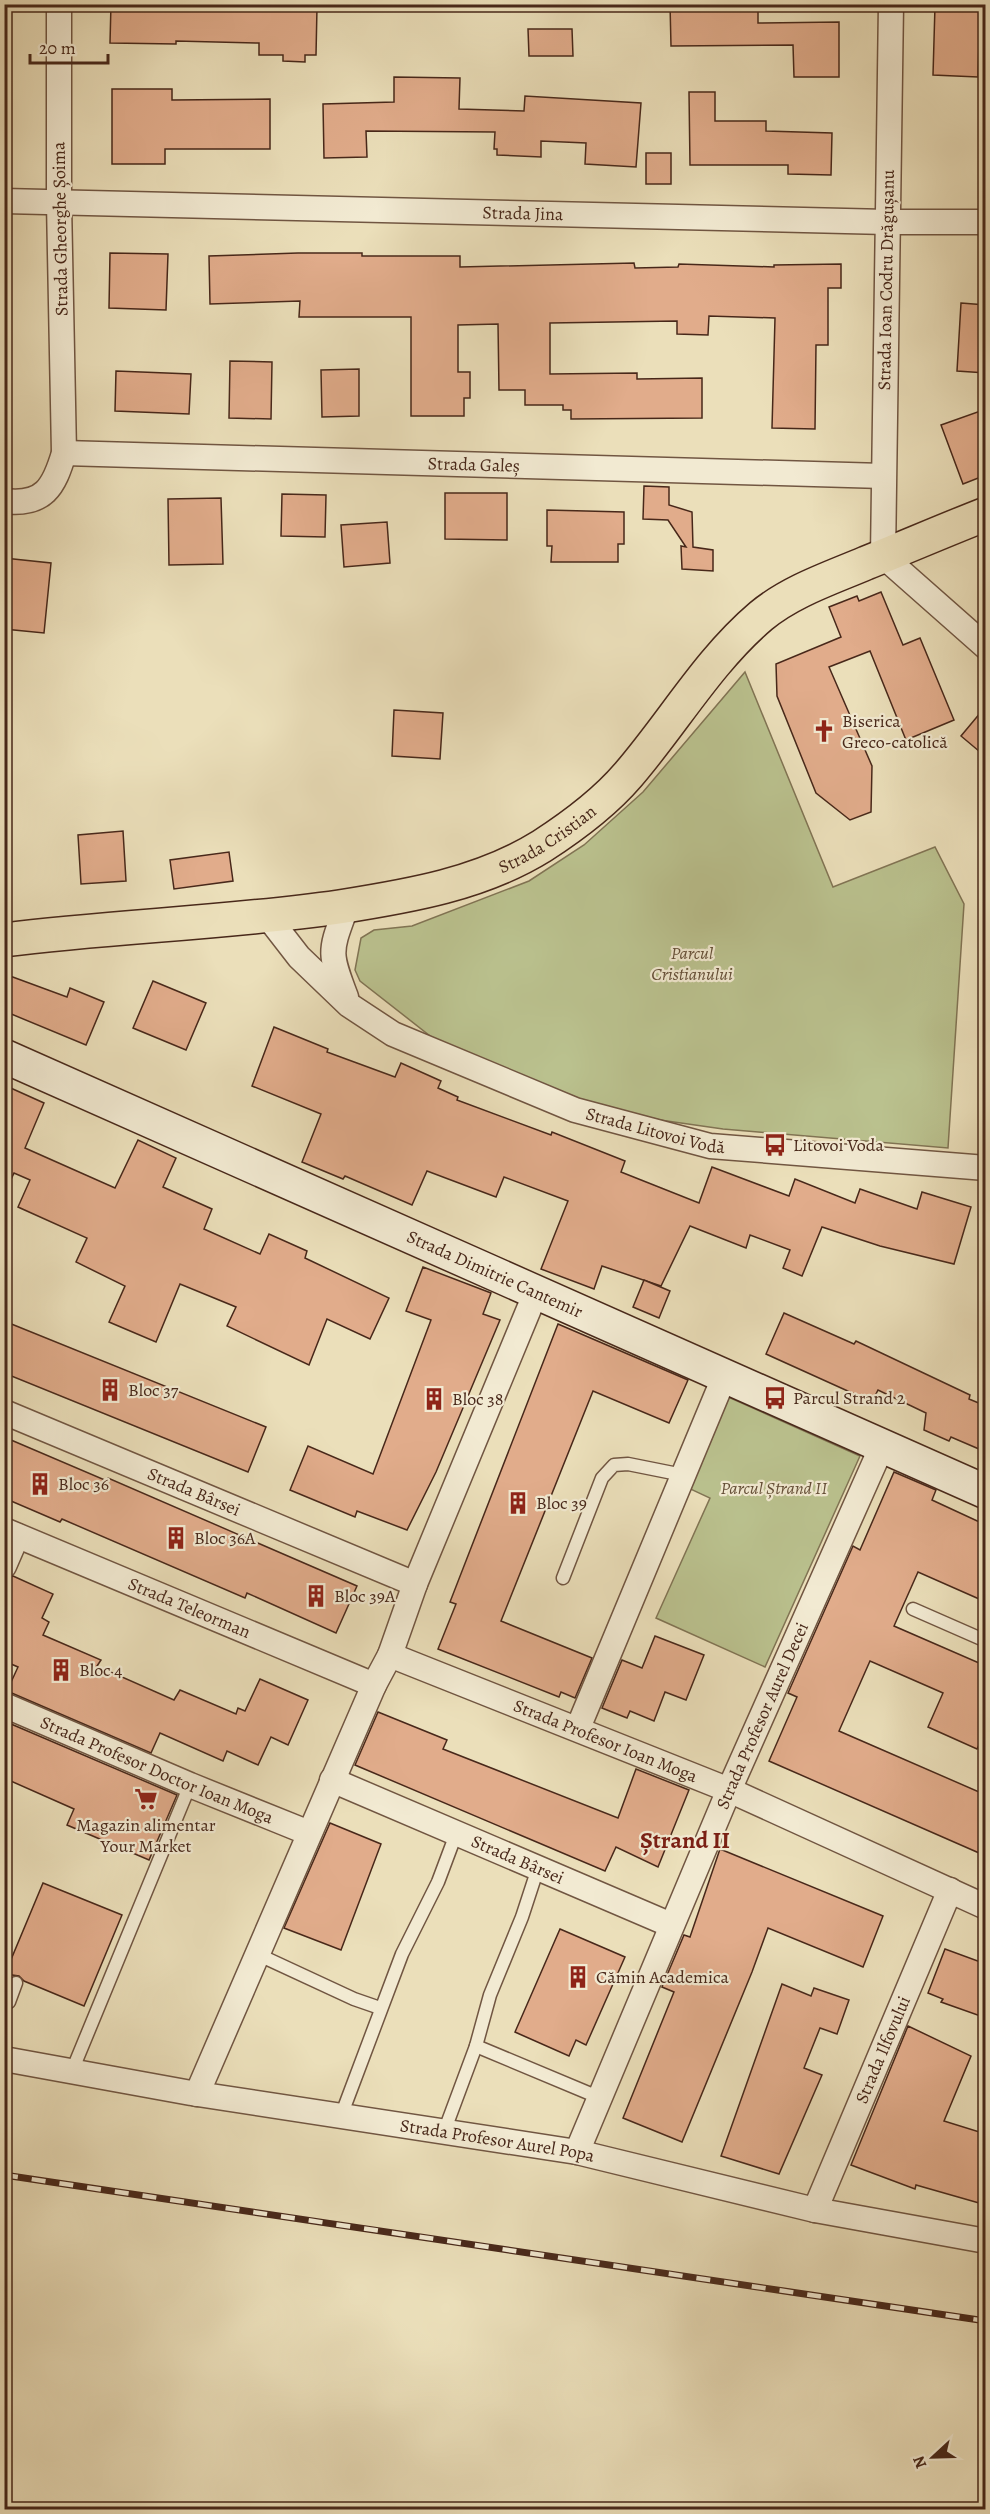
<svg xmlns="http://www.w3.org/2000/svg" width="990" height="2514" viewBox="0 0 990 2514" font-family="Alegreya,serif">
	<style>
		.green { fill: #bac18e; stroke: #817454; stroke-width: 1.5 }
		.building { fill: #e1ac8b; stroke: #48281a; stroke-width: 1.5 }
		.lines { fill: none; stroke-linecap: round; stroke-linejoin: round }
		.lane-casing { stroke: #715642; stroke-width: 15 }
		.street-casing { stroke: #715642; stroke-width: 27 }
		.secondary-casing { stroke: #48281a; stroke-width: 36 }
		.primary-casing { stroke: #48281a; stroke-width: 36 }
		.lane { stroke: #f2ead2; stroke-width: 12 }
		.street { stroke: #f2ead2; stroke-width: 24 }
		.secondary { stroke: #f2ead2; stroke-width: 33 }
		.primary { stroke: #ebdfba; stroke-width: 33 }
		.rail-casing { stroke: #48281a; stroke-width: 7 }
		.rail { stroke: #f2ead2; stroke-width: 4.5; stroke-dasharray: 14; stroke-linecap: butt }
		.labels { text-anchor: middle; stroke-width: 4.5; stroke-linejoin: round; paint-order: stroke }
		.street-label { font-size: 18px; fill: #48281a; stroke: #f2ead2 }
		.poi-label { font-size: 18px; fill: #48281a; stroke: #f2ead2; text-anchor: start }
		.park-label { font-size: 18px; font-style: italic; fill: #644e37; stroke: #f2ead2 }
		.district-label { font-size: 24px; font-weight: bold; fill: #7a1f14; stroke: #f2ead2 }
	</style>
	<rect width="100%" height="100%" fill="#ebdfba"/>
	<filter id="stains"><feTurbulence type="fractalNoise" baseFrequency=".00333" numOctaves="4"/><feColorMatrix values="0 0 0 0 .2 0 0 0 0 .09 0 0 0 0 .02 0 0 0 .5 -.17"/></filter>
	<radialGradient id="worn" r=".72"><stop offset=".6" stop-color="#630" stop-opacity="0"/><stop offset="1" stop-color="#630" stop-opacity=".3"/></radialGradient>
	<g class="green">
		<polygon points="745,672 833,887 935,847 964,904 948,1148 723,1129 660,1120 590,1103 434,1039 360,981 355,970 361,938 374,930 412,926 529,881 584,845 643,792"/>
		<polygon points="726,1396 860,1456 765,1667 656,1618 710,1498 686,1487"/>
	</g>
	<g class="building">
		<polygon points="111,4 250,4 250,7 317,7 316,55 305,55 305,62 283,61 283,55 259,55 259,43 176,41 176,44 110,43"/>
		<polygon points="670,4 758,4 758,23 839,22 839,77 794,77 793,45 671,46"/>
		<polygon points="935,6 980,8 978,77 933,75"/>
		<polygon points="528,29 572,29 573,56 529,56"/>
		<polygon points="394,77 460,78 459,109 524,111 525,96 641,103 636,167 585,164 586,143 541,141 541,157 497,155 497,149 494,149 495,132 366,131 367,157 324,158 323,104 394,102"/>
		<polygon points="112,89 172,89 172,100 270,99 270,149 165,149 165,164 112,164"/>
		<polygon points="689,92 715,92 715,121 766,121 766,131 832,133 831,175 788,174 788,165 690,165"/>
		<rect x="646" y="153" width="25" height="31"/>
		<polygon points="110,253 168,254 166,310 109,308"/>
		<polygon points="298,253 362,253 362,256 460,256 460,267 634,263 635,268 678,267 679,264 774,267 774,265 841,264 841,288 828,288 828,345 816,345 815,429 772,428 775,318 709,316 708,335 677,334 677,321 550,323 550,374 637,373 637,379 702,378 702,418 571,419 571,410 563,410 563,405 525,405 525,390 499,390 498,324 458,325 458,372 470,372 470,398 464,398 464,416 411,416 411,317 299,317 300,301 210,304 209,256"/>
		<polygon points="961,303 986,305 986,373 957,371"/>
		<polygon points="230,361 272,362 271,419 229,418"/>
		<polygon points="359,369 359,416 322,417 321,370"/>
		<polygon points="116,371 191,374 189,414 115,411"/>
		<polygon points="986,409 986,475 963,484 941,425"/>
		<polygon points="644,486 669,487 669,505 692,512 693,547 713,550 713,571 682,569 681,546 686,547 668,520 643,519"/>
		<polygon points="445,493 507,493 507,540 445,539"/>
		<polygon points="282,494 326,495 325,537 281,536"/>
		<polygon points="221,498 223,564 169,565 168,499"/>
		<polygon points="547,510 624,512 624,544 618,544 618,562 551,562 552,546 547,546"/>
		<polygon points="387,522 390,563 344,567 341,525"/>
		<polygon points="4,558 51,563 44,633 4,629"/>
		<polygon points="881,592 903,645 920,638 954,720 906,740 870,651 829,667 872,766 871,812 850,820 816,793 777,696 776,664 841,637 829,607 857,596 859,601"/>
		<polygon points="986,706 986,757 961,736"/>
		<polygon points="394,710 443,713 440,759 392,756"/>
		<polygon points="123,831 126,881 81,884 78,835"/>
		<polygon points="229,852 233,881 174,889 170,860"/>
		<polygon points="10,976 67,997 70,988 104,1002 86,1045 4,1011 4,990"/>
		<polygon points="153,981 206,1003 186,1050 133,1028"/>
		<polygon points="274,1027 328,1049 327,1052 395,1077 401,1063 441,1081 438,1088 458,1097 457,1100 551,1135 552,1132 625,1161 621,1172 699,1203 712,1167 789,1196 795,1179 855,1203 860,1189 917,1209 922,1192 971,1207 954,1264 880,1246 822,1227 802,1276 783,1268 790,1250 750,1235 746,1248 690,1226 661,1286 602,1266 594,1289 541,1269 568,1201 504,1177 496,1197 427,1171 412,1205 345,1176 343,1179 302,1162 321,1114 252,1086"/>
		<polygon points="4,1085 44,1103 25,1148 115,1188 138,1140 176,1158 163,1187 212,1209 204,1229 260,1254 269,1234 307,1251 305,1258 389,1298 370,1339 327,1319 309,1365 227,1326 236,1307 180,1284 156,1342 109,1322 125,1286 76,1262 87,1238 18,1207 30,1180 14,1173 4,1195"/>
		<polygon points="423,1267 491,1293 483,1314 500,1320 436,1472 407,1530 357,1511 355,1517 290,1490 308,1446 373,1474 431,1320 406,1311"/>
		<polygon points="644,1280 670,1291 659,1318 633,1307"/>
		<polygon points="784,1313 854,1344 856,1341 970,1395 969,1399 986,1406 986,1452 951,1437 949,1441 924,1430 926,1413 878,1390 872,1402 766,1354"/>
		<polygon points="4,1321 266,1427 248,1472 4,1373"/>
		<polygon points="558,1324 688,1380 669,1423 593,1391 501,1621 592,1658 575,1698 561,1692 559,1697 438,1649 456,1604 450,1602"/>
		<polygon points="4,1437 107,1481 108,1478 357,1586 336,1633 247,1593 245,1598 62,1519 60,1522 4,1498"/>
		<polygon points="894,1472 936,1490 932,1500 986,1525 986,1602 918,1572 894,1626 986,1666 986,1730 977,1749 928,1727 943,1693 870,1661 839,1731 986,1795 986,1856 769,1761 797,1697 788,1693 853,1546 860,1550"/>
		<polygon points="13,1576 53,1594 42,1618 49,1622 43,1635 101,1660 97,1666 174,1700 180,1690 236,1714 238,1708 245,1711 260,1679 308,1700 288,1745 271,1737 258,1765 227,1751 223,1761 160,1733 151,1753 7,1691 18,1667 4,1661 4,1580"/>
		<polygon points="655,1636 704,1655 686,1700 665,1692 654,1721 630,1711 627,1718 602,1708 622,1660 642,1668"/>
		<polygon points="378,1712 447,1740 443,1749 618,1818 636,1769 689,1790 658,1867 616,1847 605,1871 355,1765"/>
		<polygon points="4,1721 177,1795 149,1860 67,1825 74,1809 4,1778"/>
		<polygon points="330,1823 381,1844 341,1950 284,1928"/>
		<polygon points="720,1849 883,1916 863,1967 768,1928 752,1972 682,2142 623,2118 674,1992 662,1987 684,1935 690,1937"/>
		<polygon points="43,1883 122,1915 84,2006 24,1981 19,1976 5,1974"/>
		<polygon points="560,1929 625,1957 586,2045 576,2040 569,2056 515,2032"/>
		<polygon points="945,1949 986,1964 986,2018 941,2002 943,1999 928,1993"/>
		<polygon points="782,1984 811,1996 814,1988 849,2000 837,2034 820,2028 804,2068 822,2075 779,2174 721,2156"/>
		<polygon points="908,2026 971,2056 944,2121 986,2134 986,2205 916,2185 915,2189 851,2165"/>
	</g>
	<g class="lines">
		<g class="lane-casing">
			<g id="lane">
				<polyline points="563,1578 602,1478 614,1465 628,1464 683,1475"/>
				<polyline points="913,1609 986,1641"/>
				<polyline points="257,1954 354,1999 380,2008"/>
				<polyline points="4,2000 9,2002 16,1983"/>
				<polyline points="476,2046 598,2097"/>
				<polyline points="72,2071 190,1785"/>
				<polyline points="341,2116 402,1954 438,1882 456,1834"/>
				<polyline points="444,2132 476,2046 490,1995 522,1917 538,1868"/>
			</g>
		</g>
		<g class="street-casing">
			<g id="street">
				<polyline points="891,4 883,556 986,647"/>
				<path id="s1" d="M4 201 887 222H986"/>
				<path id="s2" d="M64 453 883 476"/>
				<path d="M4 501C44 506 54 487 64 453L59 203V4"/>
				<path id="s3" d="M268 917 299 957 349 1005 393 1034 575 1110 710 1146 986 1168"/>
				<path d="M346 997C328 950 330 952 347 905"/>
				<path id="s4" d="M4 1412 415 1584"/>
				<path id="s5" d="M4 1530 374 1685"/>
				<polyline points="4,1566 17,1536"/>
				<path id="s6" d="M390 1655 729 1790 986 1907"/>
				<path id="s7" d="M4 1705 190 1785 309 1833"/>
				<polyline points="578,1728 725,1375"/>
				<path id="s8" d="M332 1780 671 1925"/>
				<path id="s9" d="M4 2059 191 2093 577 2152 815 2210 986 2241"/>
				<polyline points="197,2094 374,1685 390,1655 415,1584 536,1292"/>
				<path id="s10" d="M577 2152 729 1790 882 1446"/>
				<path id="s11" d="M815 2210 950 1890"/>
			</g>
		</g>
		<g class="secondary-casing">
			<g id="secondary">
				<path id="s12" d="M4 1056 986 1492"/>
			</g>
		</g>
		<g class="primary-casing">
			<g id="primary">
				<path id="s13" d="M4 940C116 926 228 923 339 907 409 896 481 884 542 846 573 826 604 803 628 775 673 723 708 661 761 616 791 591 831 578 866 563 906 547 945 530 986 514"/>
			</g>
		</g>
		<use href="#lane" class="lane"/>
		<use href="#street" class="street"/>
		<use href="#secondary" class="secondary"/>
		<use href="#primary" class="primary"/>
		<g class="rail-casing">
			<polyline id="rail" points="4,2175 986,2321"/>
		</g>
		<use href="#rail" class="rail"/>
	</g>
	<defs>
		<g id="church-bare" transform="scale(1.8)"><path d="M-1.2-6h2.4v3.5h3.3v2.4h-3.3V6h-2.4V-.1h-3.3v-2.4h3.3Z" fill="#8f2418" stroke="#f2ead2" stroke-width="2.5" paint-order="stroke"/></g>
		<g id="bus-bare" transform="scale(1.8)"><path d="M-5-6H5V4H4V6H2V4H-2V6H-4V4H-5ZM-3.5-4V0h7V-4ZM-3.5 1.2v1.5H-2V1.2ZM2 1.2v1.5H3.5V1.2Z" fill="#8f2418" stroke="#f2ead2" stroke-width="2.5" paint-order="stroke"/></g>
		<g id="building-bare" transform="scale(1.8)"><path d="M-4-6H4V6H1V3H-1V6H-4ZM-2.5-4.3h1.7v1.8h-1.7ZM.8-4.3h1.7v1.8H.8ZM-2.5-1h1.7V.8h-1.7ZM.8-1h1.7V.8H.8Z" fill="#8f2418" stroke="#f2ead2" stroke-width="2.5" paint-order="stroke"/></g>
		<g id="supermarket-bare" transform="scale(1.8)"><path d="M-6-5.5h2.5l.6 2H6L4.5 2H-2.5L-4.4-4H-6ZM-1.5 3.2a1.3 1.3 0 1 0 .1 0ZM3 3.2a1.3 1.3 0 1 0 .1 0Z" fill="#8f2418" stroke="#f2ead2" stroke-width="2.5" paint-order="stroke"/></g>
	</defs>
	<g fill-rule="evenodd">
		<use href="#church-bare" x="824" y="731"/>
		<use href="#bus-bare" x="775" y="1145"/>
		<use href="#building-bare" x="110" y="1390"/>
		<use href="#bus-bare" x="775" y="1398"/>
		<use href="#building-bare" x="434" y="1399"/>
		<use href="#building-bare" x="40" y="1484"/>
		<use href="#building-bare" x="518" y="1503"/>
		<use href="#building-bare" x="176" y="1538"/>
		<use href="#building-bare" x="316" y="1596"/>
		<use href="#building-bare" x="61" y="1670"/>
		<use href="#supermarket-bare" x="146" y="1799"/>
		<use href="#building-bare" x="578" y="1977"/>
	</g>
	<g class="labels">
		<g class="street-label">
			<text dy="6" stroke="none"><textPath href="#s1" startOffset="519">Strada Jina</textPath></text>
			<text transform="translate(60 229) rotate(-91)" y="6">Strada Gheorghe Șoima</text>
			<text transform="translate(886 280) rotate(-89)" y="6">Strada Ioan Codru Drăgușanu</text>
			<text dy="6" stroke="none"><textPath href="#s2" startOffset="410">Strada Galeș</textPath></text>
			<text dy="6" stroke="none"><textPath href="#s13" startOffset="558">Strada Cristian</textPath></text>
			<text dy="6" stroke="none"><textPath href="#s3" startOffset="453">Strada Litovoi Vodă</textPath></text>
			<text dy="6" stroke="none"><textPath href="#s12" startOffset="537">Strada Dimitrie Cantemir</textPath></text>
			<text dy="6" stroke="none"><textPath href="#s4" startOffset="206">Strada Bârsei</textPath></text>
			<text dy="6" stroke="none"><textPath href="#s5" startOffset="201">Strada Teleorman</textPath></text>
			<text dy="6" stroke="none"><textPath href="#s10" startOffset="474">Strada Profesor Aurel Decei</textPath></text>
			<text dy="6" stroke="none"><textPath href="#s6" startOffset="232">Strada Profesor Ioan Moga</textPath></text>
			<text dy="6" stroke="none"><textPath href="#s7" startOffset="166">Strada Profesor Doctor Ioan Moga</textPath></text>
			<text dy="6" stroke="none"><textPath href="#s8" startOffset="202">Strada Bârsei</textPath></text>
			<text dy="6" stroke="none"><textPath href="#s11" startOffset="174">Strada Ilfovului</textPath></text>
			<text dy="6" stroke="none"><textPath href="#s9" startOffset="500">Strada Profesor Aurel Popa</textPath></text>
		</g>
		<g class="poi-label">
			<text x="842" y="727">Biserica<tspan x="842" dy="21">Greco-catolică</tspan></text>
			<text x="793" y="1151">Litovoi Voda</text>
			<text x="128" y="1396">Bloc 37</text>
			<text x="793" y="1404">Parcul Strand 2</text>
			<text x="452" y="1405">Bloc 38</text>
			<text x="58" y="1490">Bloc 36</text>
			<text x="536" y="1509">Bloc 39</text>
			<text x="194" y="1544">Bloc 36A</text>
			<text x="334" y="1602">Bloc 39A</text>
			<text x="79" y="1676">Bloc 4</text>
			<text x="146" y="1831" text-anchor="middle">Magazin alimentar<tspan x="146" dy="21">Your Market</tspan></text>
			<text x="596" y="1983">Cămin Academica</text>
		</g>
		<g class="park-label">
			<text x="692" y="959">Parcul<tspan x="692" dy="21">Cristianului</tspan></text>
			<text x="774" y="1494">Parcul Ștrand II</text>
		</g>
		<g class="district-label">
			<text x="685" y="1848">Ștrand II</text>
		</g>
	</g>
	<rect width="990" height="2514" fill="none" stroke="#ebdfba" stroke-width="24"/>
	<rect x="6" y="6" width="978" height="2502" fill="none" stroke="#48281a" stroke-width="3"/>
	<rect x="12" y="12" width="966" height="2490" fill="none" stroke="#48281a" stroke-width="1.5"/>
	<g transform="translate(933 2457) rotate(248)" stroke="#f2ead2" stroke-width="4.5" paint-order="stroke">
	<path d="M0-4.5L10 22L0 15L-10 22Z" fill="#48281a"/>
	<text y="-9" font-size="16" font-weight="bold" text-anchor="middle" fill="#48281a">N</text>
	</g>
	<path d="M30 54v9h78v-9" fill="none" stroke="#48281a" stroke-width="3"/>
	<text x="39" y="54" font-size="18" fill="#48281a" stroke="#f2ead2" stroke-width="4.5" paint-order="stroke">20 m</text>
	<rect width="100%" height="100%" filter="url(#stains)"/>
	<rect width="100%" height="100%" fill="url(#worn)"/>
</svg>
